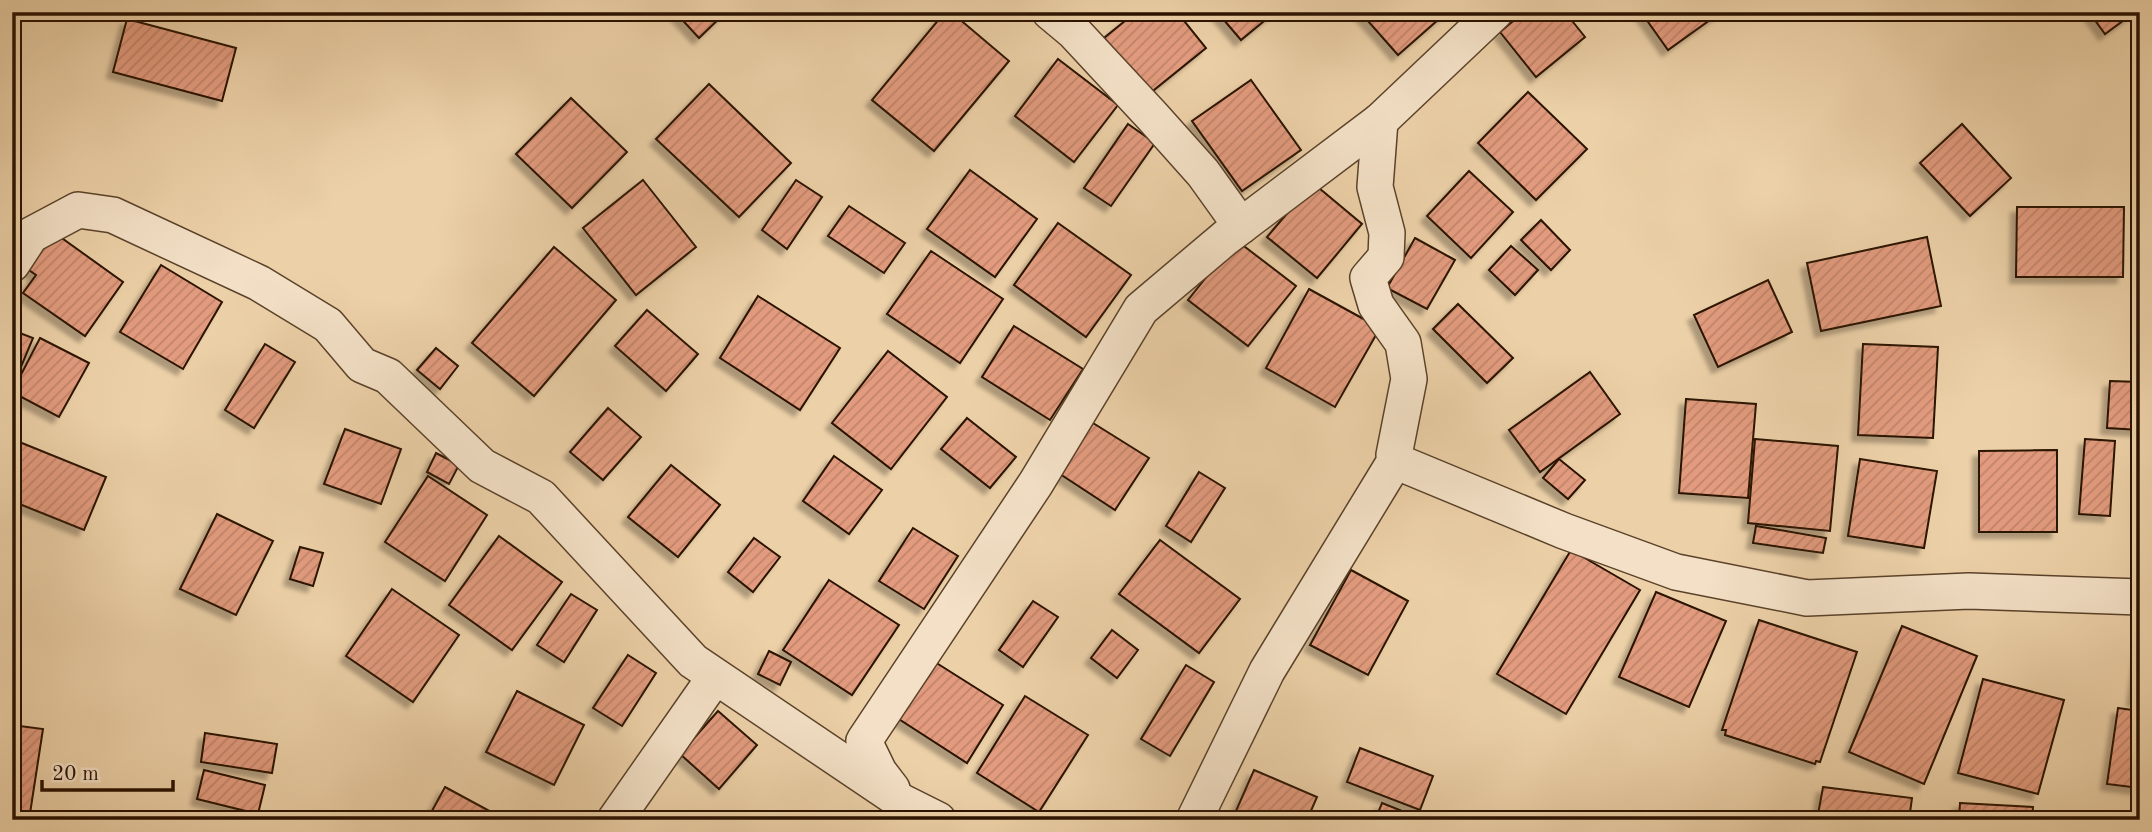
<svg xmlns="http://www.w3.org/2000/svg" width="2152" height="832" viewBox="0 0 2152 832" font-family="'Old Standard TT',serif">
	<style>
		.building { fill: url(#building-hatch); stroke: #2a1200; stroke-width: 2; filter: url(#shadow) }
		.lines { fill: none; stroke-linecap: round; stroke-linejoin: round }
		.minor-casing { stroke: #5a422a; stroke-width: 38 }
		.minor { stroke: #f3e0c6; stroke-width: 35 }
	</style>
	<defs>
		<pattern id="building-hatch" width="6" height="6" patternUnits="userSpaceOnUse" patternTransform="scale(1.75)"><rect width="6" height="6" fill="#e29b7e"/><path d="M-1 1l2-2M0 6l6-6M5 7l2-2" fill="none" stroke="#c2846b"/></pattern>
		<filter id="shadow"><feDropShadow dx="-6" dy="6" stdDeviation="2" flood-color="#0004"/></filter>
	</defs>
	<rect width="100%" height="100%" fill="#ecd0a7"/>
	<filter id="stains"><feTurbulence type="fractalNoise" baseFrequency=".00286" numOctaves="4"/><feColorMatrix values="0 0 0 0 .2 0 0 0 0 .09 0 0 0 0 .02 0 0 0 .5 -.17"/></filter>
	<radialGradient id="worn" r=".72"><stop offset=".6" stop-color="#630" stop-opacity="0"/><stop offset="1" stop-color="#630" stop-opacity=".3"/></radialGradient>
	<g class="building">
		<polygon points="675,12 726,12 699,38"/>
		<polygon points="945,12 951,12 1009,61 934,151 872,100"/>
		<polygon points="1136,12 1177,12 1206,48 1149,94 1104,38"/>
		<polygon points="1217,12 1275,12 1241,40"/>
		<polygon points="1360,12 1447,12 1398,55"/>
		<polygon points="1524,12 1565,12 1585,37 1536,77 1500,32"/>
		<polygon points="1641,12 1721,12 1668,50"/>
		<polygon points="2089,12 2135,12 2105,34"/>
		<polygon points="127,19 236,48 222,101 113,72"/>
		<polygon points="1058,59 1118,105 1074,162 1015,116"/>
		<polygon points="1251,80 1301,150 1242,191 1192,121"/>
		<polygon points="709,84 791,163 739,217 656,139"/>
		<polygon points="1528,92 1587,149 1536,200 1478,143"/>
		<polygon points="571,98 627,152 572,208 516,154"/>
		<polygon points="1128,124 1155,143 1111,206 1084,188"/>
		<polygon points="1962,124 2011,178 1970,216 1920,163"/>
		<polygon points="970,170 1037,219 995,277 927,229"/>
		<polygon points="1469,171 1513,212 1471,258 1427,216"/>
		<polygon points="643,180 696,247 636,295 583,228"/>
		<polygon points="796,180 822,197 787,249 762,230"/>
		<polygon points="1313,183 1362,224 1317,278 1267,237"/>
		<polygon points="849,206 905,243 884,273 828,236"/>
		<polygon points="2017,207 2124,207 2123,277 2016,277"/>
		<polygon points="1541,220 1570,250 1551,270 1521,240"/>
		<polygon points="1058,223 1131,275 1086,337 1014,285"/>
		<polygon points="52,231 123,282 85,336 23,293 36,275 26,268"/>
		<polygon points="1927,237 1941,306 1821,331 1807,263"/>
		<polygon points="1415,238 1455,260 1427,309 1387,288"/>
		<polygon points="1236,240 1296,286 1248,346 1188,300"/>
		<polygon points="1511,246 1538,270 1515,295 1489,270"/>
		<polygon points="554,247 616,300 534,396 472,343"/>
		<polygon points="931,251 1003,299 960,363 887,314"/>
		<polygon points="161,265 222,302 183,369 120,332"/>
		<polygon points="1768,280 1792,332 1718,367 1694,315"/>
		<polygon points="1309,289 1380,328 1335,407 1266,368"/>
		<polygon points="758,296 840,348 800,410 720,358"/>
		<polygon points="1458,304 1513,358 1487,383 1433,329"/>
		<polygon points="647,310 698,354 666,391 615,346"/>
		<polygon points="1014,326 1083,369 1050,420 982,377"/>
		<polygon points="12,330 33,338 13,386 12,386"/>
		<polygon points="40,338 89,363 59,417 12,392"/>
		<polygon points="265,344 295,362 254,428 225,410"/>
		<polygon points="1863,344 1938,347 1933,438 1858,435"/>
		<polygon points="436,348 458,366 440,389 417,370"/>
		<polygon points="888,351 947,397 891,469 832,423"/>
		<polygon points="1590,372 1620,414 1540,472 1509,430"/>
		<polygon points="2110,381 2140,382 2140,430 2107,428"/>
		<polygon points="1686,399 1756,404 1748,498 1679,493"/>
		<polygon points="608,408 641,437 603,480 570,452"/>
		<polygon points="967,418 1016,457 990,488 941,449"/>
		<polygon points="1093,423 1149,458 1115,510 1060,474"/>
		<polygon points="345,429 401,449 381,504 324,484"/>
		<polygon points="12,439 106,477 84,530 12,501"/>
		<polygon points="1755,439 1838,446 1830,531 1748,523"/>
		<polygon points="2085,439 2115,441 2110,516 2079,514"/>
		<polygon points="2057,450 2057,532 1979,532 1979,451"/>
		<polygon points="436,453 459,465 449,484 427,472"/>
		<polygon points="834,456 882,490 849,534 803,501"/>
		<polygon points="1559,459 1585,480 1568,499 1543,478"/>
		<polygon points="1860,459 1937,471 1924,548 1848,536"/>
		<polygon points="671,465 720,505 678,557 628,517"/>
		<polygon points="1199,472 1225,488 1191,542 1166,526"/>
		<polygon points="428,476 487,515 445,581 385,542"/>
		<polygon points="217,514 273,541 236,615 180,589"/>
		<polygon points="1756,526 1826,538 1823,553 1753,543"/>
		<polygon points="913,528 958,556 924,609 879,581"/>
		<polygon points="499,536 562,582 512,650 449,605"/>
		<polygon points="754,538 780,557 753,592 728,572"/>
		<polygon points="1160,540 1240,599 1199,653 1119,594"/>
		<polygon points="300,547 323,553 313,586 290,579"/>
		<polygon points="1571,550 1640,590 1566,714 1497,674"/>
		<polygon points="1351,570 1408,601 1368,675 1310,645"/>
		<polygon points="829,580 899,625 852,695 783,650"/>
		<polygon points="392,589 459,635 413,702 346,656"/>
		<polygon points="1656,592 1726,621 1689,707 1619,677"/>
		<polygon points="571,594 597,610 564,662 537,645"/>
		<polygon points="1033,601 1058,617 1023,667 999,650"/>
		<polygon points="1759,620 1857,652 1820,762 1816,761 1815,764 1725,735 1726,730 1722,730"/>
		<polygon points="1902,626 1977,656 1924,784 1849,752"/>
		<polygon points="1112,630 1138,650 1117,678 1091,658"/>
		<polygon points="2140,648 2140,701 2133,700"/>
		<polygon points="769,651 791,662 780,685 758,674"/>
		<polygon points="628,655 656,673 622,726 593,708"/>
		<polygon points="927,657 1003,705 967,763 891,714"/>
		<polygon points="1186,665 1214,682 1170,756 1141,739"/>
		<polygon points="1983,679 2064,700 2038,794 1958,773"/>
		<polygon points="517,691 584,725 554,785 486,752"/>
		<polygon points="1025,696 1088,735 1039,812 977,773"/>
		<polygon points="2118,708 2140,711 2140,788 2107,784"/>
		<polygon points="718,711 757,745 719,789 680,754"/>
		<polygon points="12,725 43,729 29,820 12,820"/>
		<polygon points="205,733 277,744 272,773 201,762"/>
		<polygon points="1360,748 1433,776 1420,810 1347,782"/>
		<polygon points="204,770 265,785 258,814 197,799"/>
		<polygon points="1254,770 1317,797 1307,820 1232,820"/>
		<polygon points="445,787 506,820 427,820"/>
		<polygon points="1823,787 1912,798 1909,820 1817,820"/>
		<polygon points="1382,803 1415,816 1414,820 1375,820"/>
		<polygon points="1960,803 2033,807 2032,820 1959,820"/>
	</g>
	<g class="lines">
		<g class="minor-casing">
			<g id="minor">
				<polyline points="1050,12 1074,32 1153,117 1203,173 1241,226"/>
				<polyline points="12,264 31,235 78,210 113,215 259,283 328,325 362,365 388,376 482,466 541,497 693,661 902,802 938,820"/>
				<polyline points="1395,461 1564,531 1676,572 1807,598 1969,591 2140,597"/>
				<polyline points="892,789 879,772 864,741 1036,483 1141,309 1225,238 1380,121 1495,12"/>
				<polyline points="615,820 715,677"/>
				<polyline points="1194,820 1267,671 1395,461 1394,455 1409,379 1403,343 1376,305 1368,278 1386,257 1387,233 1375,187 1380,121"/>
			</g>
		</g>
		<use href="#minor" class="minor"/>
	</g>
	<rect width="2152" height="832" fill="none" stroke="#ecd0a7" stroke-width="42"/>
	<rect x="14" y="14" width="2124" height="804" fill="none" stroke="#2a1200" stroke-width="3.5"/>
	<rect x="21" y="21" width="2110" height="790" fill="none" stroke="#2a1200" stroke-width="2"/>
	<path d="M42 780v10h131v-10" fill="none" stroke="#2a1200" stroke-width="3.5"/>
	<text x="52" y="780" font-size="21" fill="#2a1200" stroke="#f3e0c6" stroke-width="5" paint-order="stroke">20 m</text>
	<rect width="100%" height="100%" filter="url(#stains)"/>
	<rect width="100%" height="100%" fill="url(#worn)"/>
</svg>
